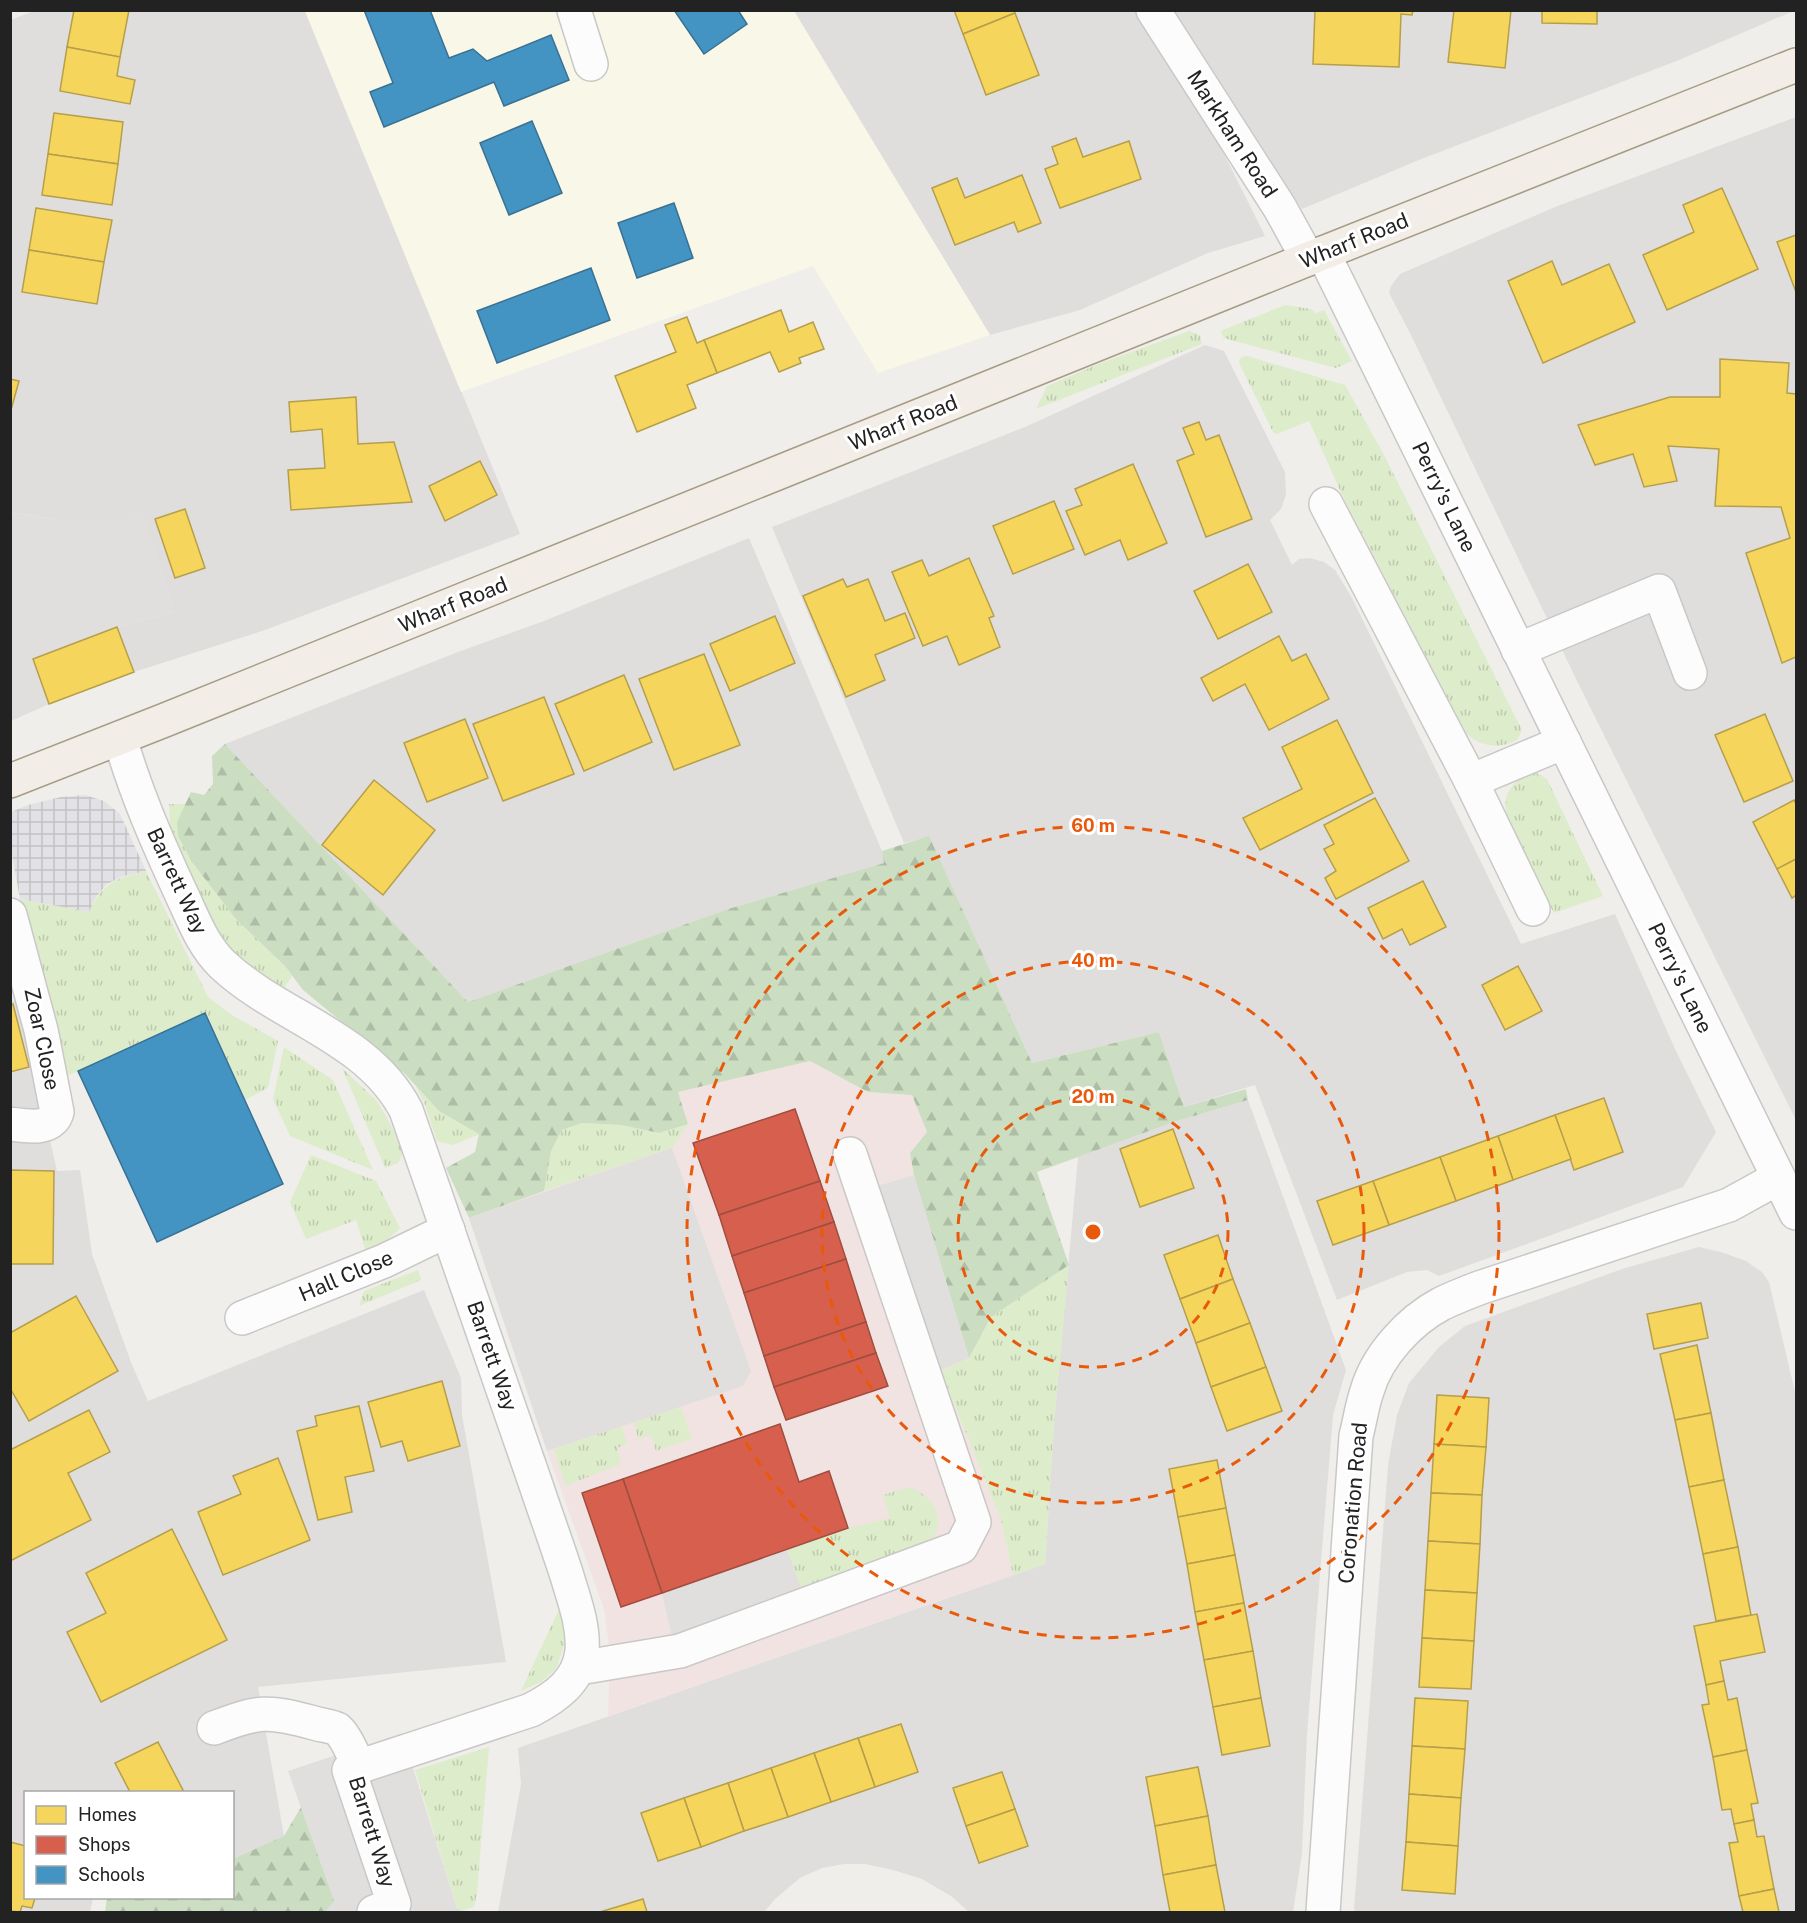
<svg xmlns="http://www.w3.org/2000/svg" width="1807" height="1923" viewBox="0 0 1807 1923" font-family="'Public Sans',sans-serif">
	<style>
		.residential { fill: #dfdedc }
		.commercial { fill: #f1e3e1 }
		.education { fill: #f8f7e8 }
		.grass { fill: url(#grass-tufts) }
		.forest { fill: url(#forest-firs) }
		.parking { fill: #e0dfde }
		.plaza { fill: url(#plaza-grid) }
		.homes { fill: #f6d55c; stroke: #b69f4b; stroke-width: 1.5 }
		.shops { fill: #d6604d; stroke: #a04d40; stroke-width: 1.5 }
		.schools { fill: #4393c3; stroke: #397193; stroke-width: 1.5 }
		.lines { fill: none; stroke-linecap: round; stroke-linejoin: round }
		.minor-casing { stroke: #c9c8c7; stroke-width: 36 }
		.major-casing { stroke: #a79c86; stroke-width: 36 }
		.minor { stroke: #fdfcfc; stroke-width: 33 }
		.major { stroke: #f3ede7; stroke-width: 33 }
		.ring { fill: none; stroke: #e8590c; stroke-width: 3; stroke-dasharray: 10 8 }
		.labels { text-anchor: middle; stroke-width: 6; stroke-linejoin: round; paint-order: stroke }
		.street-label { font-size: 21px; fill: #222; stroke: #fff }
		.centre { fill: #e8590c; stroke: #fff; stroke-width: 3 }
		.ring-label { font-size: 18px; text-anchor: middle; font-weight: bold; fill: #e8590c; stroke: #fff; stroke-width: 6; stroke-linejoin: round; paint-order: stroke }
	</style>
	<defs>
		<pattern id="grass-tufts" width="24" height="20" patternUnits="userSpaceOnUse" patternTransform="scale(1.5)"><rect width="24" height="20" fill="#ddeccb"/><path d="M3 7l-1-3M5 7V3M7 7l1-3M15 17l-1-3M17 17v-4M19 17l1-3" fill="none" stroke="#bdcaae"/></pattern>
		<pattern id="forest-firs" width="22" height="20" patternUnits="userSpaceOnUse" patternTransform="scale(1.5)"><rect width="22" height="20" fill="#cbdec1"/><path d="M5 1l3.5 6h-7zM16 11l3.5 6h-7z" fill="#aebea6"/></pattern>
		<pattern id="plaza-grid" width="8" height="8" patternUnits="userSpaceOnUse" patternTransform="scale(1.5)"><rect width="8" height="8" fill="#e2e1e5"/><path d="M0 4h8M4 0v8" fill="none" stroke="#c2c1c4"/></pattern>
	</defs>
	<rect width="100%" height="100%" fill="#f0eeeb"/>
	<g class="residential">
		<polygon points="37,10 305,11 520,534 265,630 134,672 117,627 174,612 145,520 63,521 11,512 10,20"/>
		<polygon points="1796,10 1679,60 1419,160 1302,209 1175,11"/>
		<polygon points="794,11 1140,11 1166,48 1224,154 1265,236 1208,253 1080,310 990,335"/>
		<polygon points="1796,117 1796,1120 1578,683 1410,333 1389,293 1391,286 1400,274 1474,242 1555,207"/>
		<polygon points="1205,345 1224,351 1285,472 1286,495 1281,509 1270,520 1292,565 1299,559 1310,558 1324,562 1335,570 1352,598 1521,944 1615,914 1676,1051 1716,1132 1683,1187 1439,1276 1427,1270 1407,1272 1337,1300 1255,1085 1184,1107 1159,1032 1032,1063 929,837 904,843 772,527 1025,427"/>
		<polygon points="749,538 882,851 885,863 728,909 468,1002 225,744 458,652 544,621"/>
		<polygon points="18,1000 57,1171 80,1170 92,1254 132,1365 148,1401 424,1290 461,1378 462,1415 506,1662 258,1687 284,1836 235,1859 233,1859 232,1792 26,1792 26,1898 93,1898 90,1912 11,1912 10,1002"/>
		<polygon points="1248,1100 1346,1370 1333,1415 1307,1734 1302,1853 1293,1912 969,1912 951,1896 922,1879 893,1870 865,1864 844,1864 822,1868 800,1878 775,1899 764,1912 498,1912 521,1784 518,1748 1045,1564 1054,1424 1078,1157 1174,1122"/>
		<polygon points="1699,1247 1721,1252 1746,1261 1762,1272 1769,1282 1796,1396 1796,1912 1356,1912 1354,1909 1388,1465 1397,1415 1409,1383 1439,1347 1465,1326 1622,1269"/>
	</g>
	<polygon class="commercial" points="810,1061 868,1092 912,1095 927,1132 910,1153 969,1358 941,1371 1001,1520 1013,1575 608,1716 610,1653 604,1609 547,1451 469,1218 577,1180 688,1124 678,1092"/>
	<polygon class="education" points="305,11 794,11 990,335 878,373 813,266 461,392"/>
	<g class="grass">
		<polygon points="1285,305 1311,309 1316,313 1324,310 1352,361 1336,368 1231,340 1224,338 1221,333 1222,330 1228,328"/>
		<polygon points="1189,331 1200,335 1202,344 1036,409 1047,386 1101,363"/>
		<path d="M1247 356 1345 385 1383 453 1522 730 1518 739C1501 750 1480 747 1466 733L1343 497 1309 421 1277 434 1273 432 1240 365 1239 360 1242 357Z"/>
		<path d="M1535 772 1547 779 1603 896 1554 913C1546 898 1538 883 1529 868 1512 836 1483 789 1535 772Z"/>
		<polygon points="169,804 186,804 177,822 178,836 192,862 235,918 285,966 292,976 283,990 252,968 220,939 179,854 170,826"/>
		<path d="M146 871 208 997 232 1015 278 1041 268 1088 245 1100 205 1013 62 1078 20 899 89 912C103 883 116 878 146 871Z"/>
		<polygon points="284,1047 333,1080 373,1170 290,1136 273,1099"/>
		<polygon points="342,1068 377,1101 391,1125 403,1153 398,1163 385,1168"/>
		<polygon points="415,1085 439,1111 480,1134 453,1145 437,1141 424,1102"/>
		<polygon points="582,1123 621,1125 659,1133 688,1124 672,1148 544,1191 551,1151 562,1130"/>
		<path d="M311 1155 376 1181 400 1228C390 1239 379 1245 366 1252L356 1220 306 1239 290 1202Z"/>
		<polygon points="1069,1265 1054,1424 1045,1564 1013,1575 1001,1520 941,1371 969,1358 991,1317"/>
		<polygon points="418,1270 421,1280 359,1306 364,1291"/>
		<polygon points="681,1407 692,1439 656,1451 651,1435 638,1439 634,1422"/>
		<polygon points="622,1426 627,1444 617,1448 621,1464 565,1486 554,1449"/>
		<path d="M909 1487C935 1497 947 1519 930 1544L802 1590 787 1550 848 1528 890 1518 883 1495Z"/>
		<polygon points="560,1607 567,1637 556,1669 541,1682 521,1691"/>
		<polygon points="489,1747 477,1893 474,1907 458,1912 415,1770"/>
	</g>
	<g class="forest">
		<polygon points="225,744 468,1002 728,909 884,863 882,851 929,836 1032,1063 1159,1032 1184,1107 1246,1089 1248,1100 1174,1122 1037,1172 1069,1265 991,1317 969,1358 914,1175 910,1153 927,1132 912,1095 868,1092 810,1061 678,1092 688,1124 659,1133 621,1125 582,1123 562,1130 551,1151 544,1191 469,1218 446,1168 475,1152 479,1134 439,1111 405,1074 303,990 285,966 235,918 192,862 178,836 177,822 191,792 204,795 213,784 212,756"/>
		<polygon points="301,1807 335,1901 325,1912 105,1912 107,1898 232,1898 233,1859 284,1836"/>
	</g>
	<g class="parking">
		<polygon points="10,512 63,521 145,519 174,612 117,627 33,659 49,704 11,721"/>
		<polygon points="672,1148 751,1371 743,1386 547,1451 469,1218"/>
		<polygon points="914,1175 969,1358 941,1370 878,1186"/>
		<polygon points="787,1550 802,1590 672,1637 662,1593"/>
		<polygon points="402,1733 458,1912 325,1912 334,1901 288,1771"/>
	</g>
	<polygon class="plaza" points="85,795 104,801 120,814 146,871 124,876 107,884 96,897 89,912 20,899 11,850 11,812 28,805 61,797"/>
	<g class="homes">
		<polygon points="74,10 129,10 120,57 67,47"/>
		<polygon points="954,10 1014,10 1015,13 963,34"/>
		<polygon points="1315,10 1413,10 1412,15 1401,14 1399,67 1313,64"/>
		<polygon points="1454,10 1511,10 1505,68 1448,62"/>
		<polygon points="1542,10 1597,10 1597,24 1542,23"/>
		<polygon points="1015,13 1039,75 986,95 963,34"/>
		<polygon points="67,47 120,57 117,76 135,80 130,104 60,91"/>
		<polygon points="54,113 123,122 118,164 48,154"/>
		<polygon points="1076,138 1083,157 1129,141 1141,179 1060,208 1045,169 1058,164 1052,147"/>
		<polygon points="48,154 118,164 112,205 42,195"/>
		<polygon points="1022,175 1041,223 1018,232 1014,222 955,245 932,188 957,178 965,198"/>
		<polygon points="1722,188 1758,269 1667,310 1643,255 1694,232 1683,205"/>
		<polygon points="36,208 112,220 104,262 29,250"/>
		<polygon points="1796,235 1796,292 1777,242"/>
		<polygon points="29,250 104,262 97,304 22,292"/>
		<polygon points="1552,261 1562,285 1609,264 1635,322 1543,363 1508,281"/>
		<polygon points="781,310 789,332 813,322 824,349 799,358 801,363 779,372 770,352 717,373 704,340"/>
		<polygon points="687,317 697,343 704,340 717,373 687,385 696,408 637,432 615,376 676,352 665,325"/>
		<polygon points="1720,359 1789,363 1787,393 1796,394 1796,657 1782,663 1746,553 1790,538 1781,507 1715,506 1719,449 1668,446 1677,481 1644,487 1633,454 1595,465 1578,425 1670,397 1720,397"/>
		<polygon points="10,379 19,381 11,410 10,410"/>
		<polygon points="356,397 358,444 394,442 412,502 291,510 288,470 325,468 322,429 291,432 289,402"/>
		<polygon points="1199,422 1206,440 1219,435 1252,519 1206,537 1177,461 1194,454 1183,428"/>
		<polygon points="480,461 497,495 445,521 429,486"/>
		<polygon points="1133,464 1167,543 1128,560 1120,540 1085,555 1066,511 1082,505 1075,489"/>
		<polygon points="1054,501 1074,549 1013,574 993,526"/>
		<polygon points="185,509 205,568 175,578 155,519"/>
		<polygon points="969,558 994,616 989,618 1000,647 959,665 947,636 923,646 892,572 922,560 929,576"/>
		<polygon points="1248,564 1272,612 1218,639 1194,591"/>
		<polygon points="843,579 847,587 868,579 885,621 905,613 915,638 875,655 885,680 846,697 803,596"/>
		<polygon points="775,616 795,663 730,691 710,644"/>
		<polygon points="117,627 134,672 49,704 33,659"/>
		<polygon points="1279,636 1292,661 1306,654 1329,699 1269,730 1245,684 1213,701 1201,678"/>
		<polygon points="704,654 740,745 674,770 639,679"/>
		<polygon points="624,675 652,742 584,771 555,704"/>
		<polygon points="544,697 574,774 503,801 473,724"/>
		<polygon points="1765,714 1793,781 1744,802 1715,735"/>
		<polygon points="465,719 488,778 427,802 404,743"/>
		<polygon points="1337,720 1373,793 1260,850 1243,818 1302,789 1282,747"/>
		<polygon points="374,780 435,830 383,895 322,845"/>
		<polygon points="1375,798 1409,861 1336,899 1325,878 1336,871 1324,849 1334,844 1324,825"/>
		<polygon points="1794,800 1796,804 1796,859 1777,869 1753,822"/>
		<polygon points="1796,859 1796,895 1792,898 1777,869"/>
		<polygon points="1423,881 1446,927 1410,945 1402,929 1383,939 1368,908"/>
		<polygon points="1518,966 1542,1011 1505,1030 1482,985"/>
		<polygon points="13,1004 29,1067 10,1072 10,1005"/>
		<polygon points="1604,1098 1623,1152 1574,1170 1555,1115"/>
		<polygon points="1555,1115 1571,1159 1513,1180 1498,1136"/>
		<polygon points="1173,1129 1194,1188 1140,1207 1120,1149"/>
		<polygon points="1498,1136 1513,1180 1456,1201 1440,1157"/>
		<polygon points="1440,1157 1456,1201 1389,1225 1373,1181"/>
		<polygon points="10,1170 54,1171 53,1264 10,1264"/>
		<polygon points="1373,1181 1389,1225 1333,1245 1317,1201"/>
		<polygon points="1218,1235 1233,1279 1180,1299 1164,1255"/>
		<polygon points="1233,1279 1250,1323 1196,1343 1180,1299"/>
		<polygon points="76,1296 118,1371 29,1421 10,1388 10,1333"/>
		<polygon points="1701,1303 1708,1338 1654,1349 1647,1314"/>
		<polygon points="1250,1323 1266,1367 1211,1387 1196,1343"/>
		<polygon points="1697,1345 1711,1413 1675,1420 1660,1354"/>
		<polygon points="1266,1367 1282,1411 1227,1431 1211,1387"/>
		<polygon points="442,1381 460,1446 408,1461 402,1441 381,1447 368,1402"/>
		<polygon points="1437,1395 1489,1398 1486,1447 1434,1444"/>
		<polygon points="359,1406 374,1471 345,1477 352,1512 318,1520 297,1431 317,1426 315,1416"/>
		<polygon points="89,1410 110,1452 68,1473 91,1520 10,1561 10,1450"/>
		<polygon points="1711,1413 1724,1480 1689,1487 1675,1420"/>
		<polygon points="1434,1444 1486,1447 1482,1495 1431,1493"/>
		<polygon points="278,1458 310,1540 223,1575 198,1512 241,1494 233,1476"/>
		<polygon points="1217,1460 1226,1508 1178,1517 1169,1469"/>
		<polygon points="1724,1480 1738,1547 1703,1554 1689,1487"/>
		<polygon points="1431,1493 1482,1495 1480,1544 1428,1541"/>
		<polygon points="1226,1508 1235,1555 1187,1564 1178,1517"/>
		<polygon points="172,1529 227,1640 101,1702 67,1632 106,1613 86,1573"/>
		<polygon points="1428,1541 1480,1544 1477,1593 1425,1590"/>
		<polygon points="1738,1547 1751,1615 1716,1621 1703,1554"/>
		<polygon points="1235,1555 1244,1603 1195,1612 1187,1564"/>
		<polygon points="1425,1590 1477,1593 1474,1641 1422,1638"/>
		<polygon points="1244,1603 1253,1651 1204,1660 1195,1612"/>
		<polygon points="1757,1614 1765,1652 1720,1661 1724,1681 1706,1685 1694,1626"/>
		<polygon points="1422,1638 1474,1641 1471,1689 1419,1687"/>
		<polygon points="1253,1651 1261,1698 1213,1707 1204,1660"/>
		<polygon points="1724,1681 1728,1700 1737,1698 1747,1750 1713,1757 1702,1705 1709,1704 1706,1685"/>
		<polygon points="1261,1698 1270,1746 1222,1755 1213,1707"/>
		<polygon points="1415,1698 1468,1701 1465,1749 1412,1746"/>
		<polygon points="901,1724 918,1772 875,1787 858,1738"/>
		<polygon points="858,1738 875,1787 831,1802 814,1753"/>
		<polygon points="158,1742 184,1792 130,1792 115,1763"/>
		<polygon points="1412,1746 1465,1749 1461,1798 1409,1794"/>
		<polygon points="1747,1750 1758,1803 1751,1804 1754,1820 1734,1824 1731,1809 1722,1810 1713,1757"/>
		<polygon points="814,1753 831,1802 788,1817 771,1768"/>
		<polygon points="1198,1767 1208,1816 1155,1826 1146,1777"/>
		<polygon points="771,1768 788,1817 744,1831 728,1783"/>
		<polygon points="1002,1772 1015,1809 966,1826 953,1788"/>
		<polygon points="728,1783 744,1831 701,1847 684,1798"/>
		<polygon points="1409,1794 1461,1798 1458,1846 1406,1842"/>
		<polygon points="684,1798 701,1847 658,1861 641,1813"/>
		<polygon points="1015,1809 1028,1846 979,1863 966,1826"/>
		<polygon points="1208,1816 1216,1865 1163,1875 1155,1826"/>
		<polygon points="1754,1820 1757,1837 1764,1836 1774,1889 1739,1896 1729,1843 1738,1842 1734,1824"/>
		<polygon points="10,1842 26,1846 26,1898 35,1898 32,1908 22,1906 20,1912 10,1911"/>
		<polygon points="1406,1842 1458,1846 1455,1894 1402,1890"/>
		<polygon points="1216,1865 1225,1912 1170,1912 1163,1875"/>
		<polygon points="1774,1889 1779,1912 1743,1912 1739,1896"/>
		<polygon points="643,1899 647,1912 600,1912"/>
	</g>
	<g class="shops">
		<polygon points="795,1109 820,1181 719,1215 693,1143"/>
		<polygon points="820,1181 834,1222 732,1256 719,1215"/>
		<polygon points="834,1222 846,1259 744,1293 732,1256"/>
		<polygon points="846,1259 866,1322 764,1356 744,1293"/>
		<polygon points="866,1322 876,1353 774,1387 764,1356"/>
		<polygon points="876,1353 888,1386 786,1420 774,1387"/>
		<polygon points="780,1424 799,1482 829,1471 848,1528 662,1593 623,1479"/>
		<polygon points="623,1479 662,1593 621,1607 582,1493"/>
	</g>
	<g class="schools">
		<polygon points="364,10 430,10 449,58 473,49 487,61 551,35 569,80 504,106 494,82 384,127 370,92 393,83"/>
		<polygon points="674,10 738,10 747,24 704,54"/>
		<polygon points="532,121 562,193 509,215 480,143"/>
		<polygon points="674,203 693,258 637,278 618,223"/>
		<polygon points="591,268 610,320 497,363 477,311"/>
		<polygon points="205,1013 283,1184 157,1242 78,1071"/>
	</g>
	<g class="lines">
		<g class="minor-casing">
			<g id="minor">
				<polyline points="574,10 591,64"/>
				<polyline points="1153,10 1280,208 1308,259"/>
				<polyline points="1323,253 1796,1213"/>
				<polyline points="1326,504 1471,781 1533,909"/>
				<polyline points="1518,650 1659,591 1690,673"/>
				<path d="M120 738C135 791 157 841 180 891 192 916 202 945 223 965 280 1018 368 1037 406 1110 450 1235 493 1360 536 1485 546 1515 557 1545 567 1576 574 1600 584 1625 582 1651 579 1681 556 1697 531 1710L349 1770 394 1904 374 1912"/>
				<polyline points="1471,781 1564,742"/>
				<path d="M10 915 41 1030 57 1112C52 1131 26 1126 10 1124"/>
				<polyline points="242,1318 384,1261 448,1230"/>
				<polyline points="579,1668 680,1651 961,1547 974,1522 850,1154"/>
				<path d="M214 1728C258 1711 268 1710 314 1723 320 1725 331 1726 337 1729 345 1735 354 1756 358 1766"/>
				<path d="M1323 1912 1356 1436C1360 1421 1362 1405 1367 1391 1377 1356 1409 1321 1441 1304 1453 1298 1466 1293 1479 1288L1729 1205 1778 1178"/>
			</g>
		</g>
		<g class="major-casing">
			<polyline id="major" points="10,781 165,720 1323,253 1796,65"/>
		</g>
		<use href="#minor" class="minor"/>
		<use href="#major" class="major"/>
	</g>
	<g class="ring">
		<circle cx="1093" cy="1232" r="135"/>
		<circle cx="1093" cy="1232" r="271"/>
		<circle cx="1093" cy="1232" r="406"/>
	</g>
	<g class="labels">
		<g class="street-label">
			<text transform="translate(1232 134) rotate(57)" y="7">Markham Road</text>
			<text transform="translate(1354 241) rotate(-22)" y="7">Wharf Road</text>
			<text transform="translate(903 423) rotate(-22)" y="7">Wharf Road</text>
			<text transform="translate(1444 497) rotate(64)" y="7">Perry's Lane</text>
			<text transform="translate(453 605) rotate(-22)" y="7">Wharf Road</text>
			<text transform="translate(177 881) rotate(65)" y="7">Barrett Way</text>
			<text transform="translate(1680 978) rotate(64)" y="7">Perry's Lane</text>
			<text transform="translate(42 1039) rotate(78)" y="7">Zoar Close</text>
			<text transform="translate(346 1276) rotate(-23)" y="7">Hall Close</text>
			<text transform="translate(492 1356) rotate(71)" y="7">Barrett Way</text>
			<text transform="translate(1353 1503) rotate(-85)" y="7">Coronation Road</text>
			<text transform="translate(372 1832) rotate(73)" y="7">Barrett Way</text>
		</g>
	</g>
	<circle cx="1093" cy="1232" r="9" class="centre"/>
	<g class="ring-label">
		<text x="1093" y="832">60 m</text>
		<text x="1093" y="967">40 m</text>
		<text x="1093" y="1103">20 m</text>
	</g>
	<rect width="1807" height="1923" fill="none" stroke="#222222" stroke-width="24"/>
	<rect x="24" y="1791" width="210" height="108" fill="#ffffff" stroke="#a7a7a7" stroke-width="1.5"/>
	<rect x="36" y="1806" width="30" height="18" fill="#f6d55c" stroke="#a7a7a7" stroke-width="1.5"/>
	<text x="78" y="1821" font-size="18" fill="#222222">Homes</text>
	<rect x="36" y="1836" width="30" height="18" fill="#d6604d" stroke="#a7a7a7" stroke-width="1.5"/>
	<text x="78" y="1851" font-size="18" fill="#222222">Shops</text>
	<rect x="36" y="1866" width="30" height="18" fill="#4393c3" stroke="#a7a7a7" stroke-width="1.5"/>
	<text x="78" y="1881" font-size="18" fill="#222222">Schools</text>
</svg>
